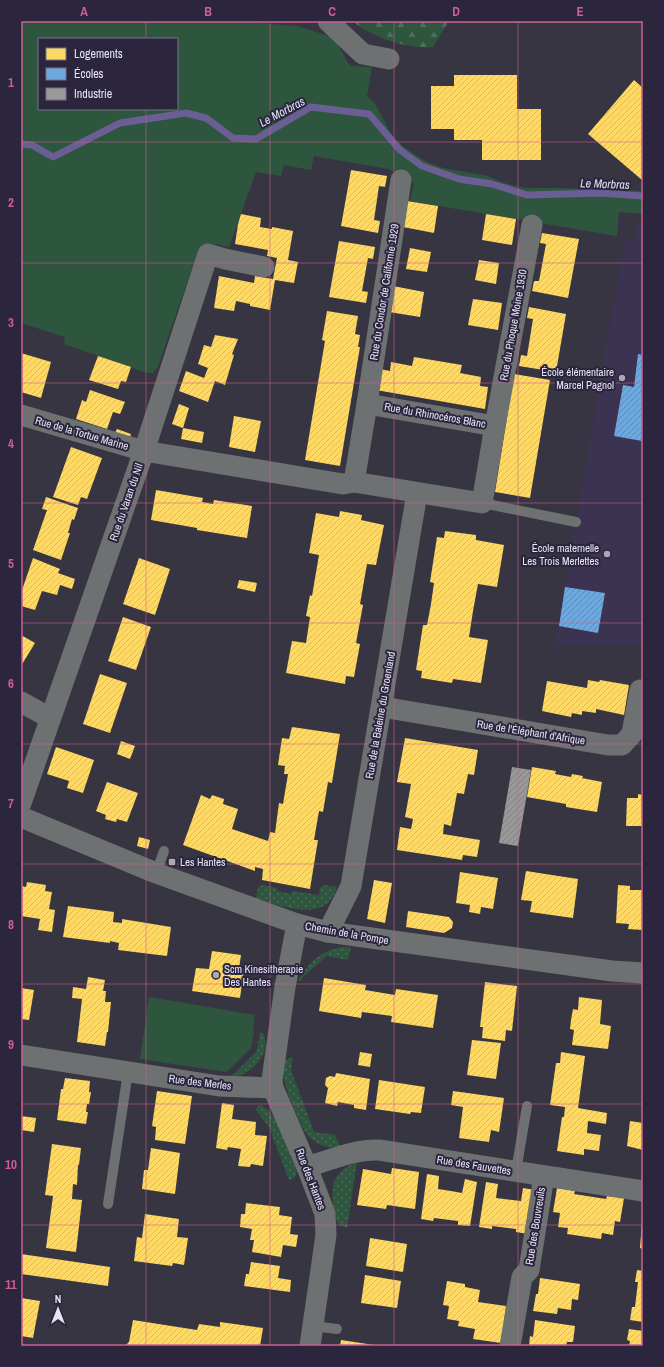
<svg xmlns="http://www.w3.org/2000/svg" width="664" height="1367" viewBox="0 0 664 1367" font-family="'Archivo Narrow',sans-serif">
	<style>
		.built { fill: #3b3351 }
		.grass { fill: url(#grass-dots) }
		.forest { fill: url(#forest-firs) }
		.park { fill: #2e563e; fill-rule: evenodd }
		.homes { fill: url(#homes-hatch) }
		.schools { fill: url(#schools-hatch) }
		.industry { fill: url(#industry-hatch) }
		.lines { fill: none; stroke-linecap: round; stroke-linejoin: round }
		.stream { stroke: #6b5e95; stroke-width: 7 }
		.service { stroke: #6e7171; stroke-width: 10 }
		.minor { stroke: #6e7171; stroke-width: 21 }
		.grid { fill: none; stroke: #cf5f91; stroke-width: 1; stroke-opacity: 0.55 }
		.poi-dot { fill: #aaa7b7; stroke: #2b253e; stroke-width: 1.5 }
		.labels { text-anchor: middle; stroke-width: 4; stroke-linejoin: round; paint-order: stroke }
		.street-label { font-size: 11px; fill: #e7e4f5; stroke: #2b253e }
		.poi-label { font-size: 11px; fill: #e7e4f5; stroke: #2b253e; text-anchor: end }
		.water-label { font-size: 12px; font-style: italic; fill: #e2dff1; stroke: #2b253e }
		.neatline { fill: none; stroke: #cf5f91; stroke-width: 1.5 }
		.grid-label { font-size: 13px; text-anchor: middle; font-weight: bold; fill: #cf5f91 }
	</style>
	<defs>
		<pattern id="grass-dots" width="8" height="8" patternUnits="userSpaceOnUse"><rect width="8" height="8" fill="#2e563e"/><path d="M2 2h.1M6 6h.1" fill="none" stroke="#4c6e5a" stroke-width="1.8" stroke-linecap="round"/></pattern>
		<pattern id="forest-firs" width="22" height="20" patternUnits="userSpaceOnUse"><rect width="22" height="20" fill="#2e563e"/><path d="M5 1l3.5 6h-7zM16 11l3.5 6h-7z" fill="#4c6e5a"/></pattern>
		<pattern id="homes-hatch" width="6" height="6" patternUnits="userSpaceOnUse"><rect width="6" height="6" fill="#ffd966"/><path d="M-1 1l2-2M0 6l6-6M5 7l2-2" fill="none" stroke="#dabb60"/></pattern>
		<pattern id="schools-hatch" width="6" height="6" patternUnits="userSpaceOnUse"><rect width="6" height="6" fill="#6fa8dc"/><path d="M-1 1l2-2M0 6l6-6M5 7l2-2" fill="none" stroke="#628ab0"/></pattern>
		<pattern id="industry-hatch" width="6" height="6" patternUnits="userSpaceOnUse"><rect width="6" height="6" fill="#999"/><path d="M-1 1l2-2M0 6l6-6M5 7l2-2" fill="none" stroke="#808081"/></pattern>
	</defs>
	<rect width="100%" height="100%" fill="#383543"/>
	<polygon class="built" points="638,223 643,223 643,646 555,645 590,441 610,321 626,240 635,241"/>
	<g class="grass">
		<path d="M262 885 277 888V891L291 894 292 891 319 895 320 888 324 885 337 887C327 925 281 906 256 898L258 887Z"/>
		<path d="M342 947H351L348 960 327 956 303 977 302 981H298C309 962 321 951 342 947Z"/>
		<path d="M260 1032 263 1033C273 1054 250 1076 230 1078L257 1051Z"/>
		<path d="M293 1057 291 1070 314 1132 335 1135 341 1147C330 1149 317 1145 309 1137 300 1127 284 1087 283 1073 283 1069 284 1064 285 1060Z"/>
		<polygon points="261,1105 269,1111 276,1120 297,1172 294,1178 289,1180 269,1127 256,1110 258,1106"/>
		<path d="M357 1161 347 1228C343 1227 339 1226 337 1222 333 1213 331 1190 334 1182 339 1171 348 1166 357 1161Z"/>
	</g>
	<path class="forest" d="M352 21H449L433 47C405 49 374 38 352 21Z"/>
	<g class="park">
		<path d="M23 21H235L297 26 332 37 337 43 348 63 352 66 372 67 367 96 374 102 389 130 395 139 404 147 425 161 443 168 488 176 504 183 524 188H561L643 191V214L619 212 617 236 410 201 414 183 389 169 314 156 311 170 284 165 281 176 256 172 229 247C217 245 207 240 198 251L158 366 153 373H147L64 344 65 337 21 323V26ZM39 39H177V109H39Z"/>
		<rect x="461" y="21" width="131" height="2"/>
		<polygon points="149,997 255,1015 253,1031 254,1032 251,1048 227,1072 140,1059"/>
	</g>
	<g class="homes">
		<polygon points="454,75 517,75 517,109 541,109 541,160 482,160 482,140 454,140 454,129 431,129 431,86 454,86"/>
		<polygon points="634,80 643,88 642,180 588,134"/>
		<polygon points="351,170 387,176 385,187 379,186 374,220 380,221 378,233 341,226"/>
		<polygon points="407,201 438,206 434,233 403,227"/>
		<polygon points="241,214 261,218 260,227 272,229 272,227 293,231 288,260 298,262 294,283 275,280 270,310 250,306 250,304 236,301 234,311 214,308 219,276 254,283 255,276 273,279 277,258 267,256 268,250 235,244 238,224"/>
		<polygon points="486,214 516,219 512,245 482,240"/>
		<polygon points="542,233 579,239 568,298 532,291 534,281 539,281 546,244 540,243"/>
		<polygon points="339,241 375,247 373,259 368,258 362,291 368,292 366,303 329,297"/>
		<polygon points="410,248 431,252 427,272 406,269"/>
		<polygon points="479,260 499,263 496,284 475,280"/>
		<polygon points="393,286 424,292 420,317 389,312"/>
		<polygon points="473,299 502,303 498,330 468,325"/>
		<polygon points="529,307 566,314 556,372 519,366 521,355 527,356 533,319 527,318"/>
		<polygon points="327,311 358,316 355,334 360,335 358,347 360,347 340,466 305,460 325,341 322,340"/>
		<polygon points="215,335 238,339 232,354 234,355 225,385 215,381 208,402 179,391 186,371 204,378 208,368 198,364 204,345 211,347"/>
		<polygon points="21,353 51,362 41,398 21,392"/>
		<polygon points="98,356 131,367 126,382 121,381 118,389 89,380"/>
		<polygon points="414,357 462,365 460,373 481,377 480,386 488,387 485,409 376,390 380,369 390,371 391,362 412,366"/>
		<polygon points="514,374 550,380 530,498 495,492"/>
		<polygon points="90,390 125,402 120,414 113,412 107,429 76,419 82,400 86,402"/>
		<polygon points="179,404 189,408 183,428 172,424"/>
		<polygon points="234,416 261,421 255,452 229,447"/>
		<polygon points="183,428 204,432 202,443 181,439"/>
		<polygon points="117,429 131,434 129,440 114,435"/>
		<polygon points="71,447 102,458 87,499 81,497 78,505 53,497"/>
		<polygon points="156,490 203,498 202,502 213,504 214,500 252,506 247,538 197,530 197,528 151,520"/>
		<polygon points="46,497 78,508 74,520 72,519 68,533 70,533 61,560 33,550 47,510 42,509"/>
		<polygon points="340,511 362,515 361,520 384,525 376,565 367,564 360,604 363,605 356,643 360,644 354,677 346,676 345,684 286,673 292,641 306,643 310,617 306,616 310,595 312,596 319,555 309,553 316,513 339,517"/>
		<polygon points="445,531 476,535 476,540 504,545 497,587 478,584 473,611 469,637 488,640 481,683 453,679 452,683 421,678 422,671 416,670 423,625 427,625 431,604 434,583 430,582 437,537 444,538"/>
		<polygon points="33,558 60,569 58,573 75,579 72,589 60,585 57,595 42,591 35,610 21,606 21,593"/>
		<polygon points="139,558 170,569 155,615 123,604"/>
		<polygon points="239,580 257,583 255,592 237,588"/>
		<polygon points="123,617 151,627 136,670 108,661"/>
		<polygon points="21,635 35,643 21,666"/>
		<polygon points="100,674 127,683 110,733 83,724"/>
		<polygon points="588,680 599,682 600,680 629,685 624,715 596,709 596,713 582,711 582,715 572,713 571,717 542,711 547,681 587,688"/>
		<polygon points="292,727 340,734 332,783 328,782 323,812 319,811 314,840 318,840 310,889 262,880 263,869 255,867 255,871 183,845 201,795 210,799 212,795 224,799 223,804 238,809 232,829 268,841 270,832 275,833 279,803 283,804 288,774 284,774 285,766 278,765 282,738 289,739"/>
		<polygon points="405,738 478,750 474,775 468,774 464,794 457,793 451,826 444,824 443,834 480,840 477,857 463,855 462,860 397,850 400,827 411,829 413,819 405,817 411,784 397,782"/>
		<polygon points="121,741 135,746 130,759 117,754"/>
		<polygon points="56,747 94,760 83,793 67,788 69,781 47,774"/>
		<polygon points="532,767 556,771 555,774 571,777 572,774 583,776 582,778 602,782 597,812 566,807 566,804 527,797"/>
		<polygon points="107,782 138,793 127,822 117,819 116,822 105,819 106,815 96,811"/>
		<polygon points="638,794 643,795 643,826 626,826 627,798 638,798"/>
		<polygon points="139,837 150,840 148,849 137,846"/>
		<polygon points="526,871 578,879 573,918 530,912 532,901 521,900"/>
		<polygon points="460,872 498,878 493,909 481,907 480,914 469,912 470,905 456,903"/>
		<polygon points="374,880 392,883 385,923 367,919"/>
		<polygon points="27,882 46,885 45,891 52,892 49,909 55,910 52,932 38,930 40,919 21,916 21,886 26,887"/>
		<polygon points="618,885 630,886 630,890 643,890 643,930 628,929 629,924 616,923"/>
		<polygon points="68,906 114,912 113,922 122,923 122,919 171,927 167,956 118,950 119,943 110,941 110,943 63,937"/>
		<polygon points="408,911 449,917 453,922 452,928 444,933 406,927"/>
		<polygon points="212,951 241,955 239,968 244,969 240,998 192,991 196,968 209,969"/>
		<polygon points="88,977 105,980 103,991 106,991 105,1002 111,1002 108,1032 107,1032 105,1046 77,1042 82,999 72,998 73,987 86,989"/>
		<polygon points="324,978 366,985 365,990 395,995 396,989 438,995 433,1028 391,1022 392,1016 362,1012 361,1018 319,1011"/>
		<polygon points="485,982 517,986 512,1031 506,1030 505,1041 482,1038 483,1027 480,1027"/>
		<polygon points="21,988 34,990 29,1020 21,1019"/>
		<polygon points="579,997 602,1000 600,1024 611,1026 608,1049 572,1045 574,1030 570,1029 571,1020 573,1009 578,1010"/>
		<polygon points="472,1040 501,1043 496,1079 467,1075"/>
		<polygon points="360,1052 372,1054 370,1067 358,1065"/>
		<polygon points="561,1052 585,1056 578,1108 607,1113 606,1124 588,1121 587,1133 601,1135 599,1151 584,1149 584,1155 557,1151 562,1117 564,1117 565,1107 550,1105 556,1063 560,1063"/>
		<polygon points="336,1073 370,1079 366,1110 354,1108 354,1105 338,1102 337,1106 325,1103 328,1088 325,1085 326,1078 330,1076 335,1077"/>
		<polygon points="65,1078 90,1081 89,1092 91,1092 89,1104 87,1104 86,1112 88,1112 86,1124 57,1120 61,1089 63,1089"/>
		<polygon points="379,1080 425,1087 421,1113 411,1112 410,1114 375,1109"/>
		<polygon points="157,1091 192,1096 185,1144 155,1140 156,1127 152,1126"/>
		<polygon points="453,1091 504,1098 499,1132 491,1130 489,1142 459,1138 463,1107 451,1105"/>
		<polygon points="222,1103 234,1105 232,1119 256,1122 255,1135 267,1136 263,1166 251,1164 250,1167 238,1166 241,1149 228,1147 227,1150 216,1148"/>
		<polygon points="21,1116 36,1118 34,1132 21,1130"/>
		<polygon points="630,1121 643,1123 643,1150 627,1146"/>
		<polygon points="52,1144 81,1148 79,1165 78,1165 77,1185 73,1184 72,1199 82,1200 76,1252 46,1248 53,1196 45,1195"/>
		<polygon points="151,1148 180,1153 175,1194 142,1189 144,1170 148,1170"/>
		<polygon points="392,1168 419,1172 415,1209 387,1205 386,1209 357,1205 363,1169 391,1174"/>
		<polygon points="427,1174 439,1176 438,1189 451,1191 462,1193 465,1179 477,1182 470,1226 458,1225 458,1221 434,1218 433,1221 421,1219"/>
		<polygon points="486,1182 498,1184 496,1198 521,1201 523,1188 535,1190 528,1234 516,1232 516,1229 492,1226 492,1229 479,1227"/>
		<polygon points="557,1188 575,1191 574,1194 606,1199 607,1196 624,1198 620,1222 615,1221 613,1235 602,1233 601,1239 567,1234 568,1228 558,1227 560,1213 553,1212"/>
		<polygon points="246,1203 280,1207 279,1215 292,1217 290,1234 298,1235 296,1247 283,1245 281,1257 252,1252 254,1240 250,1240 252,1229 240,1227 241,1214 245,1214"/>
		<polygon points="145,1214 179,1219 177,1237 188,1238 184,1265 173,1263 172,1266 134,1261 137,1237 142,1238"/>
		<polygon points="642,1222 643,1222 643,1249 640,1248"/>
		<polygon points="370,1238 407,1244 403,1272 366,1266"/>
		<polygon points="21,1254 110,1267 108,1286 21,1274"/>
		<polygon points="251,1262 280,1266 278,1278 291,1280 290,1292 244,1286 246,1274 249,1274"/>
		<polygon points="637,1270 643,1271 643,1322 630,1320 632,1307 635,1307 638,1282 635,1282"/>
		<polygon points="365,1275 401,1281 397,1308 361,1303"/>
		<polygon points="540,1278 580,1284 578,1300 572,1299 571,1310 558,1308 557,1314 533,1311 536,1294 538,1294"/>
		<polygon points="447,1281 465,1284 465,1287 480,1290 478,1302 506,1306 501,1343 473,1339 475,1329 458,1326 459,1321 447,1319 449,1306 443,1305"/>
		<polygon points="21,1298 40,1301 33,1338 21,1336"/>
		<polygon points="133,1320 197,1330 199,1324 220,1327 220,1322 263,1328 260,1346 125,1346 129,1342"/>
		<polygon points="535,1320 575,1326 573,1342 567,1342 566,1346 529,1346 530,1336 533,1337"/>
		<polygon points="629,1329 643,1331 643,1346 629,1346 630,1341 627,1340"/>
		<polygon points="341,1340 374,1345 374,1346 340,1346"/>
	</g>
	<g class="schools">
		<polygon points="638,354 643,355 642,441 614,436 623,385 634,387"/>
		<polygon points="565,587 605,593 598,633 559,626"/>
	</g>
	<polygon class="industry" points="512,767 531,770 518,846 499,843"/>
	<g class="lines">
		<polyline class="stream" points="21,144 32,145 53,157 120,123 186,113 206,118 233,138 256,139 311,107 369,114 400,150 422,166 459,179 492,184 527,195 600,193 643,196"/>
		<g class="service">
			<polyline points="482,503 576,522"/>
			<polyline points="156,873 164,851"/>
			<polyline points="516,1171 527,1106"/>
			<polyline points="108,1204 128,1072"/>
			<polyline points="313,1326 337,1329"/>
		</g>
		<g class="minor">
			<polyline points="328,21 363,54 389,59"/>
			<polyline points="367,404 401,180"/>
			<polyline points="21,415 144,451 343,484 354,482 482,503 495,426 367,404 354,482"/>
			<polyline points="495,426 532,225"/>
			<polyline points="21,702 50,718"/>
			<polyline points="382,707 608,745 622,745 632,734 640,690"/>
			<polyline points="21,803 144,451 208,254 225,259 264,267"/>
			<polyline points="21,817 156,873 297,924 328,932 364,937 612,971 643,973"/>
			<polyline points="297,924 285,987 272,1080 273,1088 307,1167 325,1214 326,1235 310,1346"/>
			<polyline points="328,932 351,886 417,493"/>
			<polyline points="21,1055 219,1086 273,1088"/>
			<path d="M307 1167C330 1160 355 1149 379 1150L643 1191"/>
			<polyline points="510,1346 522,1277 529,1270 544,1176"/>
		</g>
	</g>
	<path class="grid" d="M146 21V39M270 21V1346M394 21V1346M518 21V1346M146 109V1346M21 142H643M21 263H643M21 383H643M21 503H643M21 623H643M21 744H643M21 864H643M21 984H643M21 1104H643M21 1225H643"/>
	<g class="poi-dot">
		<circle cx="622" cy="378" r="4"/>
		<circle cx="607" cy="554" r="4"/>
		<rect x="168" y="858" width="8" height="8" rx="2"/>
		<circle cx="216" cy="975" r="4"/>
	</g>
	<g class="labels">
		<g class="street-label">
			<text transform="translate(384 292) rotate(-81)" y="4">Rue du Condor de Californie 1929</text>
			<text transform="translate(513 325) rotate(-80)" y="4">Rue du Phoque Moine 1930</text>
			<text transform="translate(435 415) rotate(10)" y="4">Rue du Rhinocéros Blanc</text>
			<text transform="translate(82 433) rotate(16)" y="4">Rue de la Tortue Marine</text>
			<text transform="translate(126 502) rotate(-71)" y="4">Rue du Varan du Nil</text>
			<text transform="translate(380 715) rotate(-80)" y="4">Rue de la Baleine du Groenland</text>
			<text transform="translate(531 732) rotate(9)" y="4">Rue de l'Éléphant d'Afrique</text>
			<text transform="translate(347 933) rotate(10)" y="4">Chemin de la Pompe</text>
			<text transform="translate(200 1082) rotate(7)" y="4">Rue des Merles</text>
			<text transform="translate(474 1165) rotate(9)" y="4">Rue des Fauvettes</text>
			<text transform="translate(311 1179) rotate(69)" y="4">Rue des Hantes</text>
			<text transform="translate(535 1226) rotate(-81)" y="4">Rue des Bouvreuils</text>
		</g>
		<g class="poi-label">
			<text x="614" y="376">École élémentaire<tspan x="614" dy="13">Marcel Pagnol</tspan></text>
			<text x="599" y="552">École maternelle<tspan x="599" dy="13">Les Trois Merlettes</tspan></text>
			<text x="180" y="866" text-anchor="start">Les Hantes</text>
			<text x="224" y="973" text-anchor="start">Scm Kinesitherapie<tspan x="224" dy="13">Des Hantes</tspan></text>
		</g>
		<g class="water-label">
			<text transform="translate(282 112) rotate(-28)" y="4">Le Morbras</text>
			<text transform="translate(605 184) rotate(2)" y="4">Le Morbras</text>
		</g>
	</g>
	<rect width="664" height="1367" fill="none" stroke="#2b253e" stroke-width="44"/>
	<rect x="38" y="38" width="140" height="72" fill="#2b253e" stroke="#767187"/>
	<rect x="46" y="48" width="20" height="12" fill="#ffd966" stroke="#767187"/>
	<text x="74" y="58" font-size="12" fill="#e7e4f5">Logements</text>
	<rect x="46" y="68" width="20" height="12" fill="#6fa8dc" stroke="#767187"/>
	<text x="74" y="78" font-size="12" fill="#e7e4f5">Écoles</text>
	<rect x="46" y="88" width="20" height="12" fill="#999999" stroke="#767187"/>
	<text x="74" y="98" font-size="12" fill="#e7e4f5">Industrie</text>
	<g transform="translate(58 1309)" stroke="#2b253e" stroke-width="3" paint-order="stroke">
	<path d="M0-3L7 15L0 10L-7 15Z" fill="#e7e4f5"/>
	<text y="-6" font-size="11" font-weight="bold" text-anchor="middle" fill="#e7e4f5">N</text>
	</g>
	<rect x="22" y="22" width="620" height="1323" class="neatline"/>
	<g class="grid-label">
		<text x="84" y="16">A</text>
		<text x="208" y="16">B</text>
		<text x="332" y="16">C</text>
		<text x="456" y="16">D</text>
		<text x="580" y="16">E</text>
		<text x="11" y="87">1</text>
		<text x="11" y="207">2</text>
		<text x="11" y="327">3</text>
		<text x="11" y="448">4</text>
		<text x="11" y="568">5</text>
		<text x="11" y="688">6</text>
		<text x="11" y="808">7</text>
		<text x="11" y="929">8</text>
		<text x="11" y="1049">9</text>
		<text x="11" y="1169">10</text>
		<text x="11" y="1289">11</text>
	</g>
</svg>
